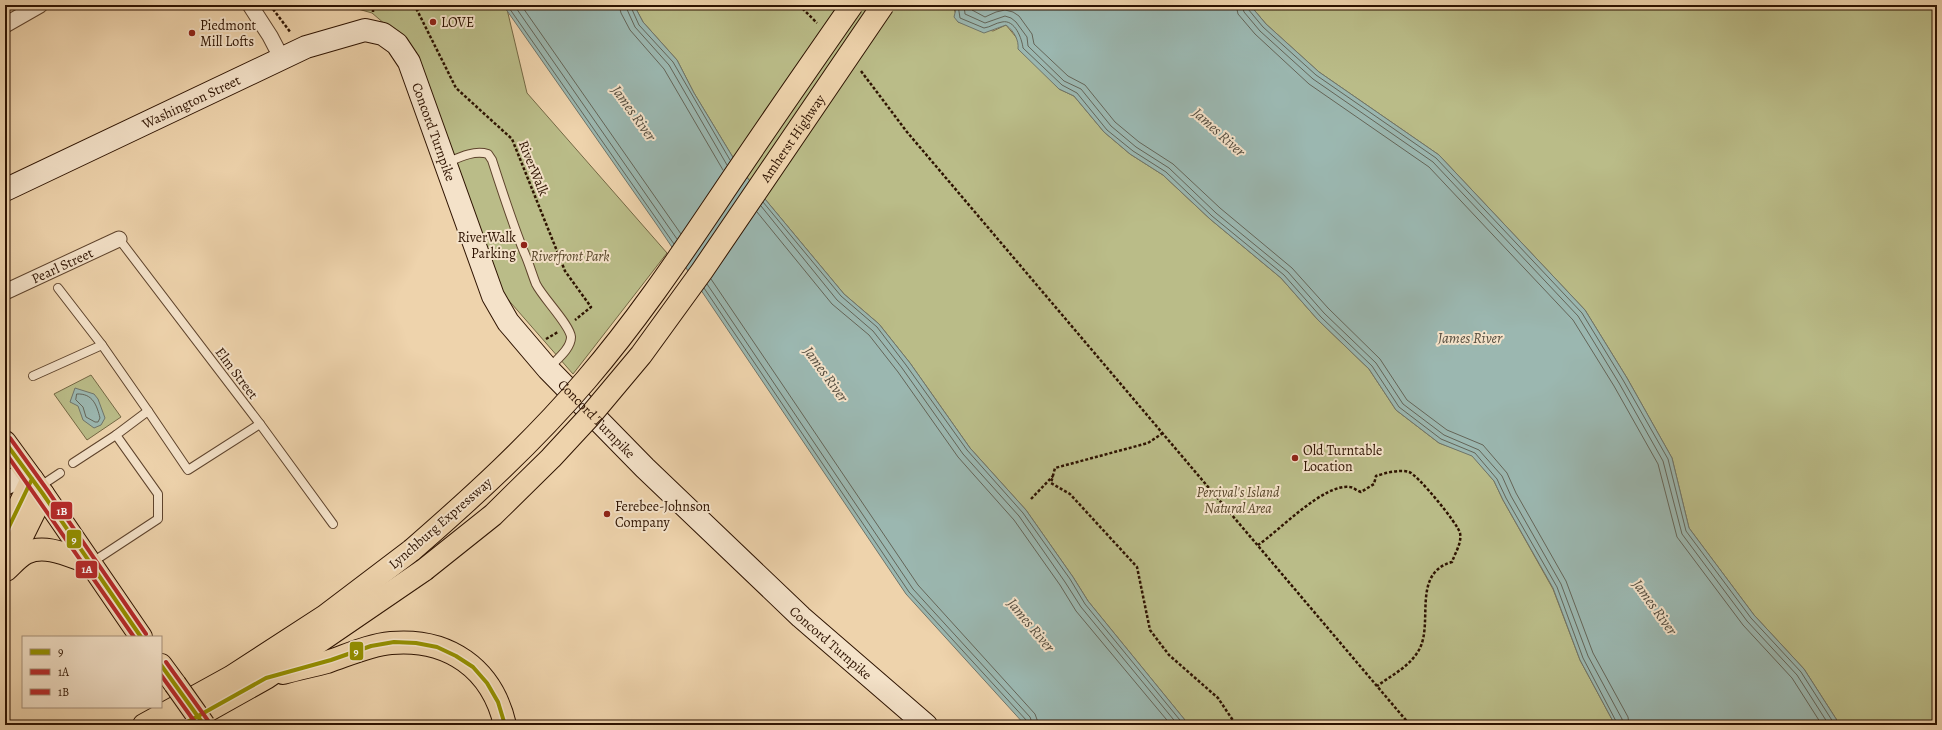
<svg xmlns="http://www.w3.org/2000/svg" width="1942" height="730" viewBox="0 0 1942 730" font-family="Alegreya,serif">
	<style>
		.green { fill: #babc88; stroke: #746844 }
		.water { fill: #9bb7b0; stroke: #6f756a }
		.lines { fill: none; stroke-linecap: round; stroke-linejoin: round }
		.shore { stroke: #646558; stroke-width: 1 }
		.lane-casing { stroke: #5e432c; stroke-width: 10 }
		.street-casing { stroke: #5e432c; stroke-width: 17 }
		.secondary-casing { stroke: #2e1301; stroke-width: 24 }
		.primary-casing { stroke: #2e1301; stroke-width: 24 }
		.highway-casing { stroke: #2e1301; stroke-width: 24 }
		.path { stroke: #2e1301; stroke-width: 2.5; stroke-dasharray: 3 2; stroke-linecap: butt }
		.lane { stroke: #f4e2c9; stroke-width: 8 }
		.street { stroke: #f4e2c9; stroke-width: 15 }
		.secondary { stroke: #f4e2c9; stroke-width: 22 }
		.primary { stroke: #eed3ac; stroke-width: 22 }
		.highway { stroke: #eed3ac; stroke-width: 22 }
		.primary-bridge-casing { stroke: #2e1301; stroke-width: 24; stroke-linecap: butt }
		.highway-bridge-casing { stroke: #2e1301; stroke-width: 24; stroke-linecap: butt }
		.primary-bridge { stroke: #eed3ac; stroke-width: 22 }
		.highway-bridge { stroke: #eed3ac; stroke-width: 22 }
		.bus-1-casing { stroke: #f4e2c9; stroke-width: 7 }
		.bus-2-casing { stroke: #f4e2c9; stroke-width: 7 }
		.bus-3-casing { stroke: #f4e2c9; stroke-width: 7 }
		.bus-1 { stroke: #949100; stroke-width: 4 }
		.bus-2 { stroke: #b72b2c; stroke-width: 4 }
		.bus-3 { stroke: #b72b2c; stroke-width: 4 }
		.poi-dot { fill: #8f2418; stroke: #f4e2c9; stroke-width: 1.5 }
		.labels { text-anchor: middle; stroke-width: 4; stroke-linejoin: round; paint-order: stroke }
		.poi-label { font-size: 14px; fill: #2e1301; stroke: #f4e2c9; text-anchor: start }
		.street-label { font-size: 14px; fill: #2e1301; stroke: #f4e2c9 }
		.park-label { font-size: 14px; font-style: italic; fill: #58462a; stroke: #f4e2c9 }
		.water-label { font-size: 15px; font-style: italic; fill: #544c3e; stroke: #f4e2c9 }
		.line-badge { stroke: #f4e2c9; stroke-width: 1.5 }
		.badge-label { font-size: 11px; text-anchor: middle; font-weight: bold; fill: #fff }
	</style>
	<rect width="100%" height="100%" fill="#eed3ac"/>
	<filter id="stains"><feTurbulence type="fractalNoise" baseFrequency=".005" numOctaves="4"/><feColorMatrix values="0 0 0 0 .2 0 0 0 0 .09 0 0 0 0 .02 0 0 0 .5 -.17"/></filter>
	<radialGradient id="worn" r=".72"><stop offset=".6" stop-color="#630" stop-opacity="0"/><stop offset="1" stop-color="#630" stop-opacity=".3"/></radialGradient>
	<g class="green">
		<polygon points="344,5 506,5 527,93 667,253 573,374 504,295 406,42 372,13"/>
		<polygon points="634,5 953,5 958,22 993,31 1006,25 1059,89 1074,96 1104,132 1130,154 1163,175 1210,219 1281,278 1318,320 1369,369 1396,410 1439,443 1472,455 1494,481 1503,500 1553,589 1580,660 1615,725 1189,725 1088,601 1073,577 1026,510 970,448 910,363 879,324 844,294 740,169 694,93 677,60 643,22"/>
		<polygon points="1250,5 1937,5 1937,725 1840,725 1804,669 1754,615 1689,528 1672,458 1627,378 1585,310 1439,155 1319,72 1266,24"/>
		<polygon points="91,375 121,417 87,440 54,394"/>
	</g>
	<g class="water">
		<polygon points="503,5 634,5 643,22 677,60 694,93 740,169 844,294 879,324 910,363 970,448 1026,510 1073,577 1088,601 1189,725 1025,725 906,594 657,225"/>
		<path d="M953 5H1250L1266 24 1319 72 1439 155 1585 310 1627 378 1672 458 1689 528 1754 615 1804 669 1840 725H1615L1580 660 1553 588 1503 500 1494 481 1472 456 1439 443 1396 410 1369 369 1318 320 1281 278 1210 219 1163 175 1130 154 1104 132 1074 96 1059 89 1018 49C1019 40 1014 31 1006 25L984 33 958 22 954 17 956 9Z"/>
		<polygon points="75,388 94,394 98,399 105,418 101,425 94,428 83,420 78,406 70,402"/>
	</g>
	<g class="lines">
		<g class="shore">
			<polyline points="507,5 674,244"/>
			<polyline points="514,5 677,239"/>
			<polyline points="521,5 681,234"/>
			<polyline points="619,5 621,13 630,30 664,69 723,170"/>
			<polyline points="625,5 635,27 669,65 727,165"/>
			<polyline points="630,5 639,25 673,62 730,160"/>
			<path d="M958 5 960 18 984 28C991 27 995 23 1002 22 1015 19 1022 39 1023 48L1062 85 1077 93 1107 130 1133 151 1166 172 1212 216 1284 275 1321 317 1372 366 1399 407 1441 439 1475 453 1497 479 1506 498 1557 587 1583 658 1618 725"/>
			<polyline points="964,5 965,14 985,23 1005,16 1011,18 1016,22 1027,37 1028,46 1064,81 1081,89 1111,126 1136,147 1169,168 1216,213 1288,272 1324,313 1376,363 1403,404 1444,435 1479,450 1502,476 1511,496 1561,584 1588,656 1622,719 1623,725"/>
			<polyline points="970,5 972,10 985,17 996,12 1005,10 1013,12 1019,16 1032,34 1034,44 1068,76 1085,85 1115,122 1139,142 1173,164 1220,208 1292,268 1328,308 1380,359 1407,400 1447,430 1483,445 1507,473 1516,493 1566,581 1593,653 1628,717 1629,725"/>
			<polyline points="1236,5 1238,14 1255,34 1309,84 1429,167 1573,320 1614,386 1658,464 1677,537 1743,625 1792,678 1822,725"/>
			<polyline points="1242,5 1244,12 1260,31 1313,79 1433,162 1578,316 1619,383 1663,461 1682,534 1747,621 1797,675 1829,725"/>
			<polyline points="1247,5 1248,9 1263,27 1316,75 1436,158 1582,313 1623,380 1668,459 1686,531 1751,618 1801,672 1835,725"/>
			<polyline points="763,202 841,296 877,327 906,365 967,450 1023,513 1070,579 1085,604 1184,725"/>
			<polyline points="761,206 837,300 873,331 902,368 963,454 1019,516 1065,582 1081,607 1178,725"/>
			<polyline points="757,212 832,304 869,335 898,372 958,457 1014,520 1060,585 1076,611 1171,725"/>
			<polyline points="711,279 918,585 1035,714 1039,725"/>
			<polyline points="707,284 913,589 1030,717 1033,725"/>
			<polyline points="704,288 909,592 1027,721 1028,725"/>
			<path d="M77 394C93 393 97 406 100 418L98 422H95L86 417 83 407 76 400Z"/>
		</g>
		<g class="lane-casing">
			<g id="lane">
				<path d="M446 163C460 157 474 150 488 154L492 160C502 191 512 222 524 252 529 263 532 274 536 284 543 298 570 325 571 337 571 349 556 360 548 369"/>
				<polyline points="119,239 260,424 333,524"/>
				<polyline points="58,288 102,345 148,411"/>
				<polyline points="33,376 102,345"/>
				<polyline points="73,463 116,435"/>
				<polyline points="39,487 60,473"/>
				<polyline points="91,563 158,519 158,494 116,435 148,411 188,470 260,424"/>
			</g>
		</g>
		<g class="street-casing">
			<g id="street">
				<polyline points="250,5 270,36 281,57"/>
				<polyline points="5,25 40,5"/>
				<path id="s1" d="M5 292 119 239"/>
			</g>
		</g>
		<g class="secondary-casing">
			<g id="secondary">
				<path id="s2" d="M5 190 306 47 365 30 383 34 397 44 409 62 493 296 508 322 548 369 645 468 801 617 926 725"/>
				<polyline points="5,484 27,473"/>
			</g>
		</g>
		<g class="primary-casing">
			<g id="primary">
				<polyline points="5,442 43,494 141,637"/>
				<polyline points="161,665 175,684"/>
			</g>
		</g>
		<g class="highway-casing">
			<g id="highway">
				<polyline points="5,535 32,479"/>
				<polyline points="8,565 43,494"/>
				<path d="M6 570C12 565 18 557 26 553 46 543 71 557 90 563"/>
				<path d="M283 673C297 669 312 666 327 662 348 655 369 645 391 643 448 638 492 668 505 725"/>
				<polyline points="144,725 231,677 325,616 412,550"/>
				<polyline points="182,725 266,678 424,570"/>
			</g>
		</g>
		<g class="path">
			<polyline points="270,5 291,33"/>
			<polyline points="413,5 416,8 456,88 512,139 565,271 591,307 575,320"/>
			<polyline points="799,5 817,23"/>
			<polyline points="373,12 373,5"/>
			<polyline points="861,71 907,132 1410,725"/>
			<polyline points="546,339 558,332"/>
			<polyline points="1163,433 1148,443 1055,468 1051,483 1070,494 1137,567 1150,630 1169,655 1218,698 1236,725"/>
			<polyline points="1031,499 1053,476"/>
			<path d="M1258 545C1279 531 1324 483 1350 487 1353 487 1357 491 1361 492L1374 484 1376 476C1385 473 1400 469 1409 472 1417 474 1458 524 1460 533 1462 543 1455 553 1452 562 1412 573 1433 621 1420 648 1411 666 1392 675 1377 686"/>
		</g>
		<use href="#lane" class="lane"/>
		<use href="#street" class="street"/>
		<use href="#secondary" class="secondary"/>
		<use href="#primary" class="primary"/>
		<use href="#highway" class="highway"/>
		<g class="primary-bridge-casing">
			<polyline id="primary-bridge" points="175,684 204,725"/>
		</g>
		<g class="highway-bridge-casing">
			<g id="highway-bridge">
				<path d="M412 550C474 496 532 443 586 380 634 324 675 264 716 203 760 137 806 71 852 5"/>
				<path id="s3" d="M424 570 493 515 551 458 589 417 641 355 702 271 883 5"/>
			</g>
		</g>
		<use href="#primary-bridge" class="primary-bridge"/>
		<use href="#highway-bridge" class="highway-bridge"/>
		<g class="bus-1-casing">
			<g id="bus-1">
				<polyline points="5,442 43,494 141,637"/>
				<polyline points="5,535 32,479"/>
				<polyline points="161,665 204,725"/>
				<polyline points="182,725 266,678 331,660 371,646 394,642 416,643 437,647 456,656 473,667 487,683 498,702 505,725"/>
			</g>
		</g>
		<g class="bus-2-casing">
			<g id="bus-2">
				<polyline points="5,452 134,637"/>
				<polyline points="161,675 197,725"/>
			</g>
		</g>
		<g class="bus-3-casing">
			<g id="bus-3">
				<polyline points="10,438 48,491 146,634"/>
				<polyline points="166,662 209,722"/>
			</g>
		</g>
		<use href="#bus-1" class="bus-1"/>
		<use href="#bus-2" class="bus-2"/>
		<use href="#bus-3" class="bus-3"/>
	</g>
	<g class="poi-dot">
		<circle cx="433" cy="22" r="4"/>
		<circle cx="192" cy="33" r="4"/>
		<circle cx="524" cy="245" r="4"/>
		<circle cx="1295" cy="458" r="4"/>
		<circle cx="607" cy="514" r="4"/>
	</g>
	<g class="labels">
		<g class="poi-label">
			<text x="441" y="27">LOVE</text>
			<text x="200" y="30">Piedmont<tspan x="200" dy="16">Mill Lofts</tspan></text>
			<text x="516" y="242" text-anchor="end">RiverWalk<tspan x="516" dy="16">Parking</tspan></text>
			<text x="1303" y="455">Old Turntable<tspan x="1303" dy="16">Location</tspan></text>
			<text x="615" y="511">Ferebee-Johnson<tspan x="615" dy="16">Company</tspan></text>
		</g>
		<g class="street-label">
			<text dy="5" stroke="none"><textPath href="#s2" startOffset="206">Washington Street</textPath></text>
			<text dy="5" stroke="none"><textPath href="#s2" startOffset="526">Concord Turnpike</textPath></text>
			<text dy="5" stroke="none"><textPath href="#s3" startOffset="571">Amherst Highway</textPath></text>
			<text transform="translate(534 168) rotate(68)" y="5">RiverWalk</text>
			<text dy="5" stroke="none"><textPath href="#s1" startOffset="63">Pearl Street</textPath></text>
			<text transform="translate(237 373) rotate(53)" y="5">Elm Street</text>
			<text dy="5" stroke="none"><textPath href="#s2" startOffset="862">Concord Turnpike</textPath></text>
			<text transform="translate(440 523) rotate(-41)" y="5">Lynchburg Expressway</text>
			<text dy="5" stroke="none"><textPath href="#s2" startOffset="1186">Concord Turnpike</textPath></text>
		</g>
		<g class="park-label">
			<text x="570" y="261">Riverfront Park</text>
			<text x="1238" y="497">Percival's Island<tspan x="1238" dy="16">Natural Area</tspan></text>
		</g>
		<g class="water-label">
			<text transform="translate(634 113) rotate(54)" y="5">James River</text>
			<text transform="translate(1219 132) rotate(42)" y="5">James River</text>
			<text x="1470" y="343">James River</text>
			<text transform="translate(826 374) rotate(54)" y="5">James River</text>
			<text transform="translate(1655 607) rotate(54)" y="5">James River</text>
			<text transform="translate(1031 625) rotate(50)" y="5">James River</text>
		</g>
	</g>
	<g class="line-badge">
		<rect x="50" y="501" width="23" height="19" rx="4" fill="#b72b2c"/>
		<rect x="66" y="529" width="16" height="20" rx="4" fill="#949100"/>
		<rect x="75" y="560" width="23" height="19" rx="4" fill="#b72b2c"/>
		<rect x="349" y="641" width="15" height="20" rx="4" fill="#949100"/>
	</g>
	<g class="badge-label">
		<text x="62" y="515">1B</text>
		<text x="74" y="543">9</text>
		<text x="87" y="573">1A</text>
		<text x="356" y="655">9</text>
	</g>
	<rect width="1942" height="730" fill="none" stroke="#eed3ac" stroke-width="20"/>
	<rect x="6" y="6" width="1930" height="718" fill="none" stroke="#2e1301" stroke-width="2"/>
	<rect x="10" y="10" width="1922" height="710" fill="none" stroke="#2e1301"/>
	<rect x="22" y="636" width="140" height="72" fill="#f4e2c9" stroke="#a58f79"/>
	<rect x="30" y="649" width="20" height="6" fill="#949100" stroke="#a58f79"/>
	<text x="58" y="656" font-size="12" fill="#2e1301">9</text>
	<rect x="30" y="669" width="20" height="6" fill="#b72b2c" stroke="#a58f79"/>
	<text x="58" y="676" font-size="12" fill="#2e1301">1A</text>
	<rect x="30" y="689" width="20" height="6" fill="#b72b2c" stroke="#a58f79"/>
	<text x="58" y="696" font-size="12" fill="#2e1301">1B</text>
	<rect width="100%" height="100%" filter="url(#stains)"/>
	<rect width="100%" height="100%" fill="url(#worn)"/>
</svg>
